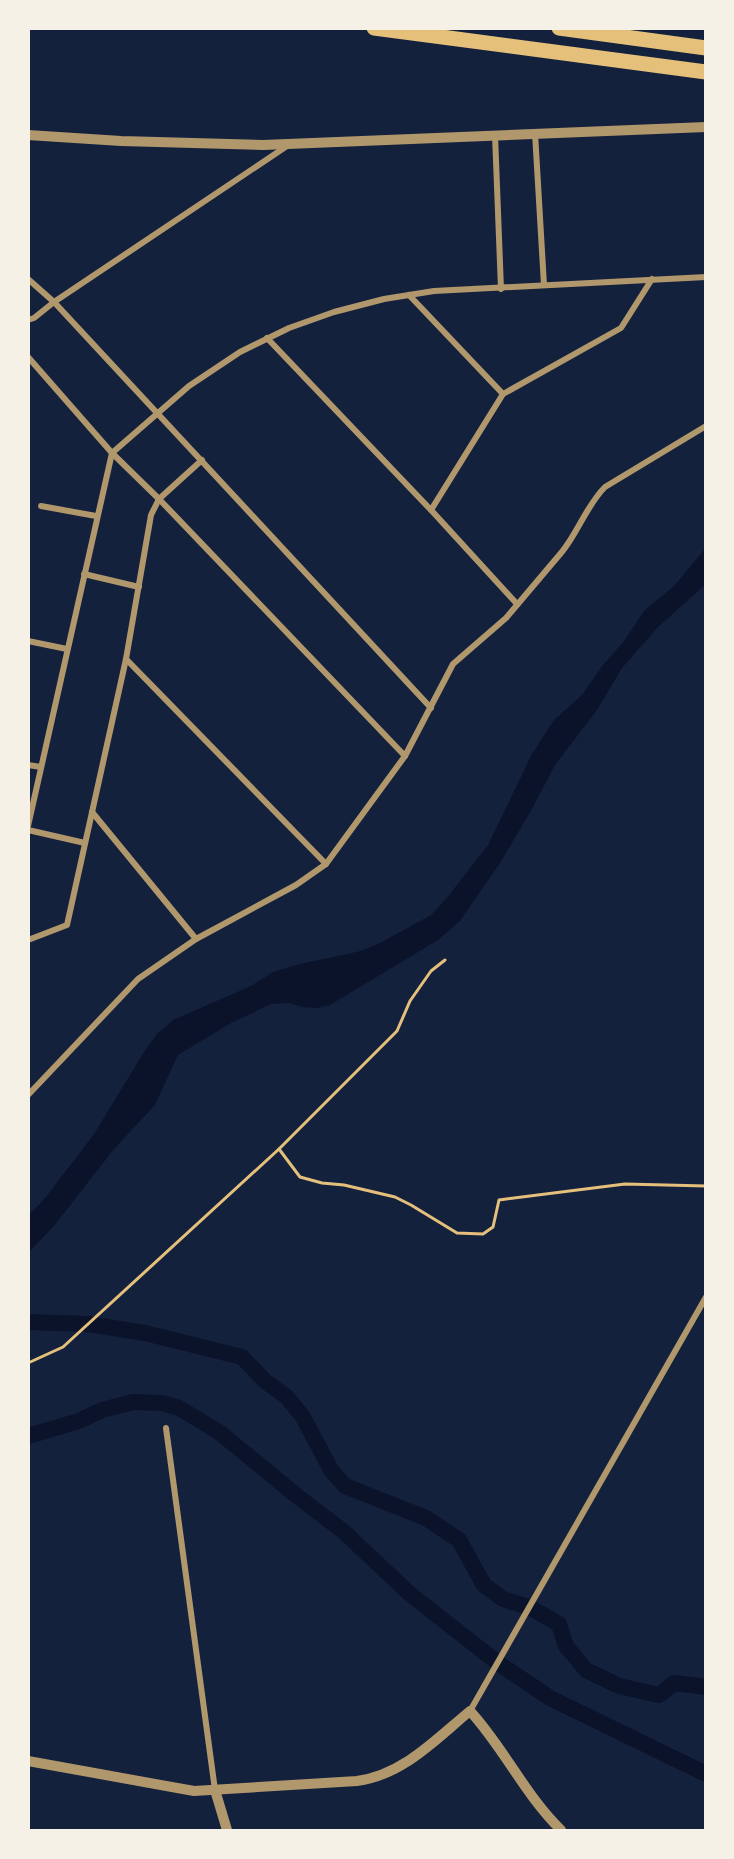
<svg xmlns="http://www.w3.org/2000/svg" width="734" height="1859" viewBox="0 0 734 1859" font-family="'Work Sans',sans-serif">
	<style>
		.water { fill: #0b132b }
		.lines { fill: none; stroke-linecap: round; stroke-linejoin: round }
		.canal { stroke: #0b132b; stroke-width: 16 }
		.path { stroke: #e5c07b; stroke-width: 3 }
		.minor { stroke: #b1986c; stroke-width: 6 }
		.tertiary { stroke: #b1986c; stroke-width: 10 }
		.trunk { stroke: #e5c07b; stroke-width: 15 }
	</style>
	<rect width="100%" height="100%" fill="#14213d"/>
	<polygon class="water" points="705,549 705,585 658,627 622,668 597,710 555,765 532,809 502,860 460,921 438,940 330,1005 317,1008 302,1007 289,1003 271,1004 231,1023 178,1055 155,1105 114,1149 54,1226 29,1252 29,1215 46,1197 94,1134 144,1052 157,1034 173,1020 251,986 273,972 300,964 361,951 380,943 431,915 446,899 488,845 532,754 554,720 582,695 602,666 624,641 644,611 674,586"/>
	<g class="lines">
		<g class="canal">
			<polyline points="28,1322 88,1324 145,1333 242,1357 265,1381 287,1397 303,1417 331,1470 345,1486 426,1518 459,1540 484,1585 503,1599 529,1607 559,1624 566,1646 586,1670 619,1686 659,1695 674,1683 706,1687"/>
			<polyline points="28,1436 79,1421 102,1410 133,1402 162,1403 179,1408 219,1432 297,1496 343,1531 410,1594 498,1663 550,1698 706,1774"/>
		</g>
		<g class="path">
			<polyline points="279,1149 300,1177 322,1183 344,1185 395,1197 411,1205 457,1233 483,1234 493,1227 499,1200 625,1184 706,1186"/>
			<polyline points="28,1363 63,1347 279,1149 397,1031 410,1001 431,971 445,960"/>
		</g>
		<g class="minor">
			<polyline points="535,133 544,285"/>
			<polyline points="495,135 501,289"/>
			<polyline points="28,279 54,302 431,708"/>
			<polyline points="409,295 503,394"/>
			<polyline points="28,320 34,318 54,302 287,146"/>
			<polyline points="267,338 431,510 517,604"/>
			<polyline points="28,357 112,453 159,499 405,756"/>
			<polyline points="41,506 96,516"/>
			<polyline points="431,510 503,394 621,328 652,279"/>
			<polyline points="84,574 139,587"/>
			<polyline points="28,641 67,649"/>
			<polyline points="126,659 326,864"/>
			<polyline points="28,765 41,767"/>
			<polyline points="92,812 196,939"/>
			<polyline points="28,826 112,453 189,386 240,352 289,328 334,312 384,299 434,291 706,277"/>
			<polyline points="28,830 85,843"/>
			<polyline points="28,940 67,925 126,659 151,515 159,499 202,460"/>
			<path d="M28 1095 138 979 196 939 296 885 326 864 405 756 453 664 506 618 561 553C578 533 586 506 605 487L706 426"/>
			<polyline points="166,1428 215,1790"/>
			<polyline points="470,1711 706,1297"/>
		</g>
		<g class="tertiary">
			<polyline points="28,135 121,141 263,145 706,127"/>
			<path d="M28 1761 194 1791 357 1781C403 1775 436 1739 470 1711 504 1748 525 1795 561 1830"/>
			<polyline points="215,1790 227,1830"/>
		</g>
		<g class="trunk">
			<polyline points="374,28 706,72"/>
			<polyline points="559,28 706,48"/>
		</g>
	</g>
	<rect width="734" height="1859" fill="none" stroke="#f6f1e7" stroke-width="60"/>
</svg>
